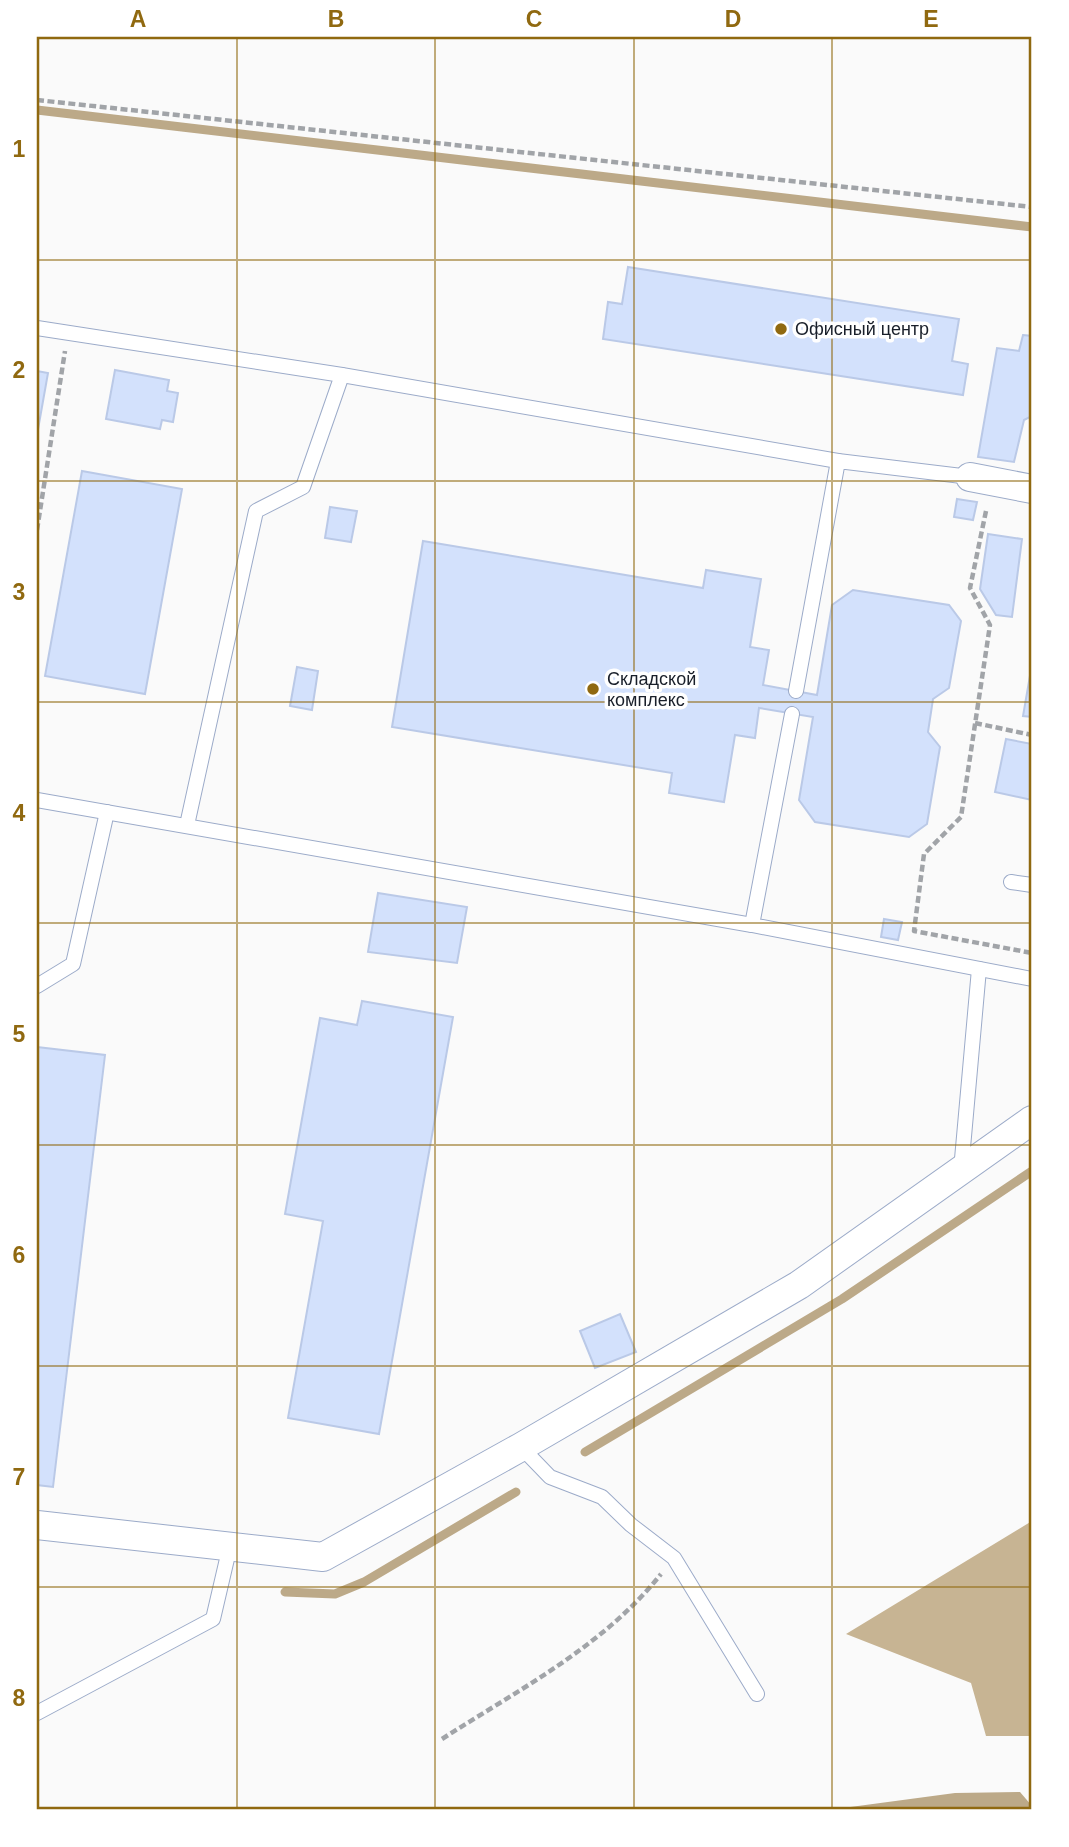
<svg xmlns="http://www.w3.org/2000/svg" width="1069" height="1847" viewBox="0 0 1069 1847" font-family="Helvetica,sans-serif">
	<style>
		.forest { fill: #c7b493 }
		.water { fill: #bca988 }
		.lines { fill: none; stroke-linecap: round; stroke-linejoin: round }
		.stream { stroke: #bca988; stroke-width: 9 }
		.building { fill: #d3e1fc; stroke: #bac9e7; stroke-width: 2 }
		.service-casing { stroke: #9cabc9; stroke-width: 16 }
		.minor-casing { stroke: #9cabc9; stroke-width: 30 }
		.path { stroke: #a1a4a8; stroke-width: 4.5; stroke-dasharray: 7 3.5; stroke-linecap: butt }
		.service { stroke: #fff; stroke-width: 14 }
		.minor { stroke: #fff; stroke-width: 28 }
		.grid { fill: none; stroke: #906910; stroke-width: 2; stroke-opacity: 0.55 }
		.poi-dot { fill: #906910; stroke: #fff; stroke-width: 2.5 }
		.labels { text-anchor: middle; stroke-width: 7; stroke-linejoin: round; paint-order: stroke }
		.poi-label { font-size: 18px; fill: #191f2a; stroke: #fff; text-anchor: start }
		.neatline { fill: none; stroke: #906910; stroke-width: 2.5 }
		.grid-label { font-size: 23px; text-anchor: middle; font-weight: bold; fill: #906910 }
	</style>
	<rect width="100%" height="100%" fill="#fafafa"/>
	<polygon class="forest" points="1032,1521 1032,1736 986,1736 971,1683 846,1634"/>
	<polygon class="water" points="1020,1792 1032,1806 1032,1810 828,1810 955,1793"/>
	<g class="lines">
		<g class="stream">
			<polyline points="37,110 1032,227"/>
			<polyline points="585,1452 842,1299 1032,1171"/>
			<polyline points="285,1592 335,1594 364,1582 516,1492"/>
		</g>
	</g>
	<g class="building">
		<polygon points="628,267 959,319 952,361 968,364 963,395 603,339 608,302 622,304"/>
		<polygon points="1023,335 1032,336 1032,416 1024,420 1014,462 978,457 997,348 1019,351"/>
		<polygon points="115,370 169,380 167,391 178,393 173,422 162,420 160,429 106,419"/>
		<polygon points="37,371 48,373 37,435"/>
		<polygon points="82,471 182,489 145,694 45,676"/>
		<polygon points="957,499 977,502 973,520 954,517"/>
		<polygon points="330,507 357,511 351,542 325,538"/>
		<polygon points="988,534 1022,539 1012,617 996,615 980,589"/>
		<polygon points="423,541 703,588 706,570 761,579 750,647 769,650 763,685 817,695 832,605 853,590 949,605 961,621 949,688 933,699 928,732 940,747 927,824 909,837 815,822 799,800 813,717 759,708 755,738 735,735 724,802 669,793 672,773 392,727"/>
		<polygon points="1032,664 1032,717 1023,716"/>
		<polygon points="297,667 318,671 312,710 290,706"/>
		<polygon points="1006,739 1032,744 1032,800 995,792"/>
		<polygon points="378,893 467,907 457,963 368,952"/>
		<polygon points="884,919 902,922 898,940 881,937"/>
		<polygon points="362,1001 453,1017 379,1434 288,1418 323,1221 285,1214 320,1018 357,1025"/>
		<polygon points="37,1047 105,1055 53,1487 37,1485"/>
		<polygon points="620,1314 636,1352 595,1368 580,1331"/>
	</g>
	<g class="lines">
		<g class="service-casing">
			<g id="service">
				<polyline points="37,328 342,375 838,461"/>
				<polyline points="796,691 838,461 970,477"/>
				<polyline points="792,714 752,925 1032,979"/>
				<polyline points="37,800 752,925"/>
				<polyline points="187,825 256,511 303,487 342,375"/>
				<polyline points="1011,882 1032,885"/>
				<polyline points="37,986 73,964 107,812"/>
				<polyline points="961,1170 979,969"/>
				<polyline points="521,1447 550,1477 602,1497 631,1525 674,1558 757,1694"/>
				<polyline points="37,1713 213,1619 230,1546"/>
			</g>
		</g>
		<g class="minor-casing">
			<g id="minor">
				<polyline points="970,477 1032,489"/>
				<polyline points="37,1525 323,1557 521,1447 799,1285 1032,1120"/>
			</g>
		</g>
		<g class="path">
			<polyline points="37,100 1032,207"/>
			<polyline points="986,511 970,588 990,625 961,817 924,854 914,931 1032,953"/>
			<polyline points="37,530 65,351"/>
			<polyline points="975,723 1032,735"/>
			<path d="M442 1739C518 1690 604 1646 661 1574"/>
		</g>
		<use href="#service" class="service"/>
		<use href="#minor" class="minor"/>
	</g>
	<path class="grid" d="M237 37V1810M435 37V1810M634 37V1810M832 37V1810M37 260H1032M37 481H1032M37 702H1032M37 923H1032M37 1145H1032M37 1366H1032M37 1587H1032"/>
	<g class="poi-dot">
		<circle cx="781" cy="329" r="7"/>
		<circle cx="593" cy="689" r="7"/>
	</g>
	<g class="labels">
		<g class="poi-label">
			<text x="795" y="335">Офисный центр</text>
			<text x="607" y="685">Складской<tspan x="607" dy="21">комплекс</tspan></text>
		</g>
	</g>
	<rect width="1069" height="1847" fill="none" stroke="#ffffff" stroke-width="77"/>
	<rect x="38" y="38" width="992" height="1770" class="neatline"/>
	<g class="grid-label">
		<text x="138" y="27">A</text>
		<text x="336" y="27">B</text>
		<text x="534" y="27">C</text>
		<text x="733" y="27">D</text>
		<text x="931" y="27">E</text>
		<text x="19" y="157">1</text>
		<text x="19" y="378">2</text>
		<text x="19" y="600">3</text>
		<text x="19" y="821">4</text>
		<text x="19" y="1042">5</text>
		<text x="19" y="1263">6</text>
		<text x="19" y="1485">7</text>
		<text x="19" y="1706">8</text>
	</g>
</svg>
